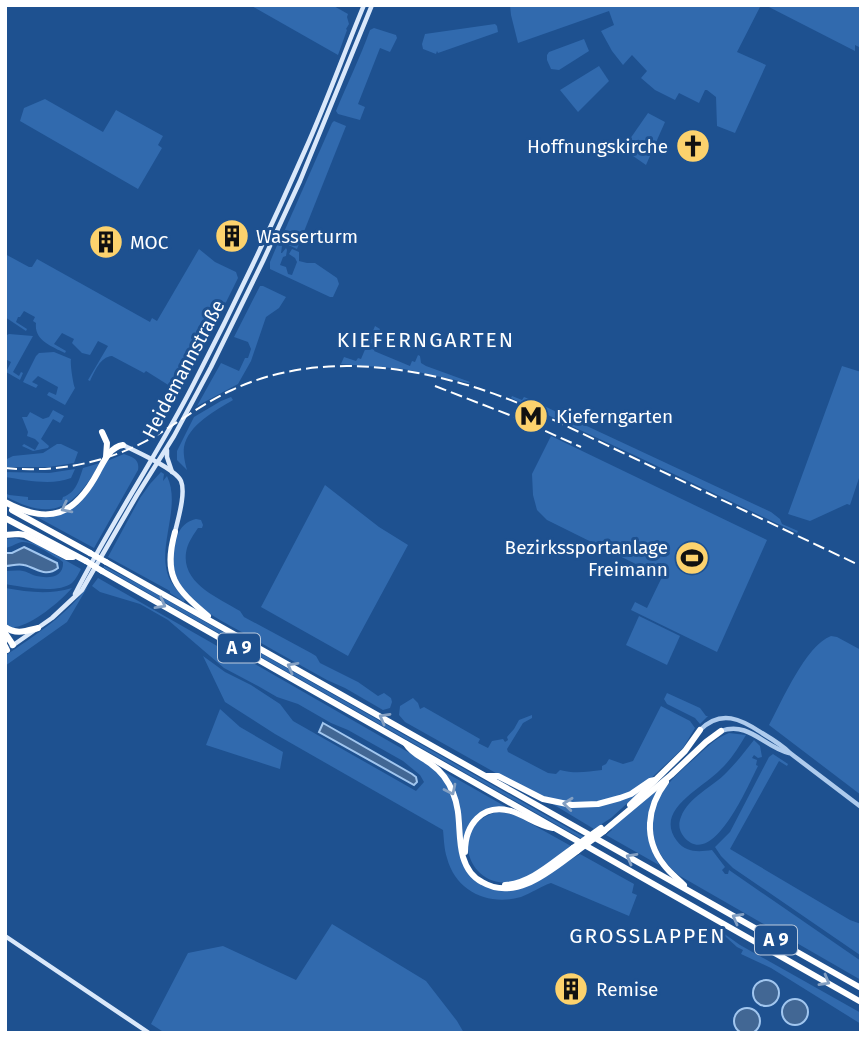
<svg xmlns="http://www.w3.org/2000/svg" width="866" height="1038" viewBox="0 0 866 1038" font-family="'Fira Sans',sans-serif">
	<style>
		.green { fill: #316aae }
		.water { fill: #426794; stroke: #a1c6ef; stroke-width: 2 }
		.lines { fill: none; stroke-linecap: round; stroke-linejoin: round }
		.tertiary { stroke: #aecbed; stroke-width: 4.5 }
		.secondary { stroke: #dae8fa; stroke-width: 4.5 }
		.motorway { stroke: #fff; stroke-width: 6 }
		.rail { stroke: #fff; stroke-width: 2; stroke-dasharray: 12 5; stroke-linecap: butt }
		.motorway-bridge { stroke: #fff; stroke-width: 6 }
		.oneway { stroke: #839fc2 }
		.labels { text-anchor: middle; stroke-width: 6; stroke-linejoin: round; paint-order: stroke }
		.shield { fill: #1e5190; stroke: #bccbde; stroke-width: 2 }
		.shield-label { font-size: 18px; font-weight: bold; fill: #fff }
		.poi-label { font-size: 19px; fill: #fff; stroke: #1e5190; text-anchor: start }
		.street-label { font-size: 19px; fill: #fff; stroke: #1e5190 }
		.neighbourhood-label { font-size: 21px; letter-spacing: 2px; fill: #fff; stroke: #1e5190 }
	</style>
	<rect width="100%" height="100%" fill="#1e5190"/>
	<g class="green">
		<polygon points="250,5 332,5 348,14 347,17 349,24 346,29 347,30 338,55"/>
		<polygon points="510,5 761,5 737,52 766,65 735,133 717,126 716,97 707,90 705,90 699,103 679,93 675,100 655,90 641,78 647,71 632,55 623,65 612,51 601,31 614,25 609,11 518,43 511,15"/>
		<polygon points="765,5 861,5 861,48 855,45 855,51"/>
		<polygon points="495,24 497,26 498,32 438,53 437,51 436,54 423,49 422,44 425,34"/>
		<path d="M374 28 396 35 397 38 390 52 380 48 358 104 365 107 360 120 338 114 336 111C347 84 360 58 370 30Z"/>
		<polygon points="584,39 589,51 559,70 551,69 547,60 547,55 549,52"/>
		<polygon points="599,66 609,81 578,112 560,90"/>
		<polygon points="45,99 103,132 116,110 163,136 158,145 162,148 138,189 20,121 24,108"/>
		<polygon points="648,113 665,122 646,165 623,149"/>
		<polygon points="334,121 346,126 297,249 280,241 332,123"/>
		<polygon points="278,243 282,246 281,253 282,253 286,248 287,250 286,256 283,257 280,265 286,267 288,274 292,275 297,262 295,258 289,254 292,249 299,252 299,261 307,263 315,263 337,278 339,284 333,297 330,297 270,269 270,262"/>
		<path d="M199 249 215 262 236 272 238 278 181 393 146 371 144 373 112 356C100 357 95 371 90 381L88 380 108 346 98 341 90 355 82 353 72 343 74 339 62 333 54 344 66 351 65 353C51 346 34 340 36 323L33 321 35 317 24 311 20 317H18L16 322 27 329 26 331 5 317V254L29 267H32L37 259 150 322 152 318 157 321Z"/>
		<polygon points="260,286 263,286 286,297 279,308 266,317 251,361 238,384 197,406 221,363 239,371 245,358 248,358 251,349 248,342 234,337"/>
		<polygon points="375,326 380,329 374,344 376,346 374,351 410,366 412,361 415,362 418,355 420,356 421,363 426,366 470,382 469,383 404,369 341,364 344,357 356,361 358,358 361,359"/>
		<polygon points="9,334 33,336 13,372 19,376 21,372 23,373 20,380 6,372 11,362 5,359 5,336"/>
		<path d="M54 352 71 359C70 363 73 384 75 388L65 405 47 395 49 392 56 395 58 387 38 376 32 382 38 385 36 388 23 382 36 356 39 353Z"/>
		<polygon points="842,366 861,372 861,472 850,505 847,504 810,521 788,514"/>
		<polygon points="512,396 522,400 524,397 529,399 771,512 780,519 782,524 798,531 797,533 634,455 511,398"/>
		<path d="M231 397 233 400C216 410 188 425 184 447 183 454 185 463 187 470L177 460V451L194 417 221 401Z"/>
		<polygon points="53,410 64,416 60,423 53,419 41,439 49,446 48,448 33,451 22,446 24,444 35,450 39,443 35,439 27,436 28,432 22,417 27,417 30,412 43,419 49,417"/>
		<polygon points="551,436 767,540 717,652 631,610 635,602 647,608 662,577 547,520 537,510 533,495 532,474"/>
		<polygon points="57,444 61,444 78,452 74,463 49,467 5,467 5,460 13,456 43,453"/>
		<path d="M124 454C132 457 140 459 138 470L94 548 37 517H54L77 506 86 496 107 461Z"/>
		<path d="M100 463C75 507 54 523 5 496V493L9 495 28 497V500H62L63 497C76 493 79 480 83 468Z"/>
		<path d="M75 469 71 478C51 486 26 480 5 477V472L49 473Z"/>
		<path d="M161 472 164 474 163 481 167 476C182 507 156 547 169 578 173 586 180 593 185 600L184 602 170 593V591L108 557 140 498 150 484Z"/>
		<polygon points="325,485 379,527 408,545 348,656 261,607"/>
		<path d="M196 519 201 520 203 525 202 528H198C194 534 189 541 187 548 178 582 217 597 240 611L244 617 311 653 316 656 320 663 358 682 378 696 384 693 391 698 392 702 390 708 383 710 345 688 327 680C300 665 273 650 247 635 226 623 200 611 185 592 175 578 171 564 175 547 177 533 181 523 196 519Z"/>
		<path d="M16 538 36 544 81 569C79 573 76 579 72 583 58 594 22 587 5 584V571C11 571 17 570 23 571 25 571 31 574 33 575 46 579 64 579 63 562L59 559C49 554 33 541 22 542 16 543 12 547 5 548V539Z"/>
		<polygon points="104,566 142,586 584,837 582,839 104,568"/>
		<path d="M98 578 240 659 245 661 246 659 427 763 443 778 456 805 465 867 493 889 543 877 580 854 634 884 632 893 637 895 629 916 551 883C541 886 532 893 521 897 489 906 456 892 447 858 444 849 444 839 443 830L275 734 225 702 203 656 225 672 251 685 280 704 293 721 416 791 424 782 420 775 403 761 348 730 331 723 298 704 277 697 258 686 224 668 168 620 140 604 100 592 92 586Z"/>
		<path d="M88 586 67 622 5 666V656C35 635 66 616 88 586Z"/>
		<path d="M5 588C28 592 49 595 72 588 61 601 32 625 15 627L12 630 5 624Z"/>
		<polygon points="639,616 680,636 667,665 626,645"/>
		<path d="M831 636 837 637 861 650V795L769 725C782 701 806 645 831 636Z"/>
		<polygon points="667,693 700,708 706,716 708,716 700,724 695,718 667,704 664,699"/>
		<path d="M413 698 418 703 420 709 424 707 480 739 478 743 488 748 492 741 503 739 505 742 508 740 507 737 514 729 519 720 532 715V718L523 723 507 749 508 752 548 773 556 774 560 770C574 774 587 772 602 770V766L606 764 609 759 623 764 633 761 661 706 690 721 695 728 683 748 645 784 630 792 598 802 584 803 554 801 519 786 405 722 399 715 400 706Z"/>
		<polygon points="220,709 240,727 283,752 280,769 206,745"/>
		<path d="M729 733 746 735C738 748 731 760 720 770 703 788 653 810 677 841 686 853 699 852 712 850L725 867 722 870 725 874H728L729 870 861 961V980L680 876C652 854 643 820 664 790 672 778 684 768 694 759 705 749 715 738 729 733Z"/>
		<path d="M754 740 760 746 762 757 758 758 754 755 752 758 757 760 756 765 758 766C749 783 713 871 684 837 679 831 678 824 681 817 688 797 713 787 727 772 737 762 746 750 754 740Z"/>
		<polygon points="773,754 788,764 787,766 779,761 730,849 850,920 861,924 860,955 733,868 721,856 715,847 730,832 769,757"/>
		<path d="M443 771 508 808C481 814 468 814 463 844L462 819Z"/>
		<polygon points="644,788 611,818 594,829 551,803 592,806"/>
		<path d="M658 789C647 809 643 829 652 851 654 856 658 862 659 865L606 835 612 830 611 828Z"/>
		<path d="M497 812 512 814 519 817 571 846C554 858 535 876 514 881 470 893 445 826 497 812Z"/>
		<polygon points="332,924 426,981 457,1021 464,1033 165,1033 151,1024 188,953 223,946 296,980"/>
		<polygon points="716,928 740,945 861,1013 861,1024 771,968 741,954 743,950 737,947"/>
	</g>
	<g class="water">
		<path d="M24 547 57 563 58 568C45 578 37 568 24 565 18 563 11 566 5 566V553H12Z"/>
		<polygon points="323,723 412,774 416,777 417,782 414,785 319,732"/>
		<circle cx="766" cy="993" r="13"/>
		<circle cx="795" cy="1012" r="13"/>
		<circle cx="747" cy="1021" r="13"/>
	</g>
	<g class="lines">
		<g class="tertiary">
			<path d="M700 730C721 709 741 719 762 733 772 739 782 745 790 753L861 807"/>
			<path d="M721 731C749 721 764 747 789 753"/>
		</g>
		<g class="secondary">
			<path d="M123 445C135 451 176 469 181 481 186 493 178 519 175 532"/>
			<polyline points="167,450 167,457 172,472"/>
			<path d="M75 594C111 523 156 457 192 387 233 308 271 228 306 148 327 101 344 53 364 5"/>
			<polyline points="12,646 52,618 82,590 137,495 174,436 211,367 263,261 300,181 372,5"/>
			<polyline points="5,936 149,1033"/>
		</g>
		<g class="motorway">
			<polyline points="102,432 107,443 106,457"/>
			<path d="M5 502C50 526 75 515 98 472 104 461 110 447 123 445"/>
			<polyline points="12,510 90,553"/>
			<polyline points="5,518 86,561"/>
			<path d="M175 532C163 576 175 588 208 616"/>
			<polyline points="5,535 18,534 25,535 67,557 73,557"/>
			<polyline points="106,562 861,988"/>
			<polyline points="102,571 861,1002"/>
			<path d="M5 627C16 635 26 631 38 628"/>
			<polyline points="5,633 13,645"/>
			<polyline points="5,646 7,650"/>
			<path d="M406 744C412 754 422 757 431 764 441 771 449 782 453 793 462 814 457 836 463 857 466 867 472 877 482 882 516 902 551 870 577 851"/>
			<polyline points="487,776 498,776 543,799 572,805 598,804 620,798 631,794 650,781 655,780"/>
			<path d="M666 782C647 807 643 839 664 865 669 872 677 878 684 885"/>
			<polyline points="630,805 685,751 700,730"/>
			<polyline points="604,831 671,775 706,742 721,731"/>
			<path d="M465 852C465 825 482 803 511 811 527 816 536 825 553 828"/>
			<path d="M505 885C530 884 553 862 573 848"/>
		</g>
		<g class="rail">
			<polyline points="435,386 512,416 581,447"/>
			<path d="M5 468C55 473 106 463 150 439 178 423 203 403 232 390 321 348 430 367 518 403L861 566"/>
		</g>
		<g class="motorway-bridge">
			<polyline points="90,553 106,562"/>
			<polyline points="86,561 102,571"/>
			<polyline points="573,848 601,828"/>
			<polyline points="577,851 604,831"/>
		</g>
	</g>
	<defs><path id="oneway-chevron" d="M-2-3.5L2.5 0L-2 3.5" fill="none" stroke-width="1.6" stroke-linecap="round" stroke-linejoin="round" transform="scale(1.75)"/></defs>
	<g class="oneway">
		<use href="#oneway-chevron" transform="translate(66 508) rotate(153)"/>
		<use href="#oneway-chevron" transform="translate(161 604) rotate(29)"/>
		<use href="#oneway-chevron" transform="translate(292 667) rotate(-151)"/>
		<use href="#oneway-chevron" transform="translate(384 718) rotate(-151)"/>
		<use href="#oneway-chevron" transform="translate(451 790) rotate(64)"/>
		<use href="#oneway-chevron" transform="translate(568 804) rotate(-174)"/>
		<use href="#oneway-chevron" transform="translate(631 858) rotate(-151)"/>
		<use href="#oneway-chevron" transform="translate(737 918) rotate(-151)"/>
		<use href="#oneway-chevron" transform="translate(825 981) rotate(30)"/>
	</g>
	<defs>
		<g id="church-disc" transform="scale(1.75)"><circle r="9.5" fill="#fcd26d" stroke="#1e5190"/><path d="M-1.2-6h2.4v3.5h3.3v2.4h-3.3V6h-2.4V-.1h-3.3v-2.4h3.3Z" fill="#111"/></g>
		<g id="building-disc" transform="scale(1.75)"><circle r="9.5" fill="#fcd26d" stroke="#1e5190"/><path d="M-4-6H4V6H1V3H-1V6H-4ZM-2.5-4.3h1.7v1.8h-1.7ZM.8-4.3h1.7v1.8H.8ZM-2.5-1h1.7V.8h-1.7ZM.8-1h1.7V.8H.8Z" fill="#111"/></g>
		<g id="metro-disc" transform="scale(1.75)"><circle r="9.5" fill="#fcd26d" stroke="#1e5190"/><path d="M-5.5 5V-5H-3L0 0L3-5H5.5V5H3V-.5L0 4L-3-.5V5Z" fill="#111"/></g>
		<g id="stadium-disc" transform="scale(1.75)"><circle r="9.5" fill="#fcd26d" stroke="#1e5190"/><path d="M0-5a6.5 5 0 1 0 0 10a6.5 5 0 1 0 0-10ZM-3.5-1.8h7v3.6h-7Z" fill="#111"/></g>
	</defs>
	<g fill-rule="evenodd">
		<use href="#church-disc" x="693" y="146"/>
		<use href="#building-disc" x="232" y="236"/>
		<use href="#building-disc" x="106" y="242"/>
		<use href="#metro-disc" x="531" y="416"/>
		<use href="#stadium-disc" x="692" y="558"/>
		<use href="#building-disc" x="571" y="989"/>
	</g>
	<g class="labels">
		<g class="shield">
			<rect x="218" y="633.5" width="42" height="29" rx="5"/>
			<rect x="755" y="925.5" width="42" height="29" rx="5"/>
		</g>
		<g class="shield-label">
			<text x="239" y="654">A 9</text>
			<text x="776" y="946">A 9</text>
		</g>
		<g class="poi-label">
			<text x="668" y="153" text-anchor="end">Hoffnungskirche</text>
			<text x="256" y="243">Wasserturm</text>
			<text x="130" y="249">MOC</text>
			<text x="556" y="423">Kieferngarten</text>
			<text x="668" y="554" text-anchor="end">Bezirkssportanlage<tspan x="668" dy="22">Freimann</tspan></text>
			<text x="596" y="996">Remise</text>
		</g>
		<g class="street-label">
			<text transform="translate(183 369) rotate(-62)" y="7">Heidemannstraße</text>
		</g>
		<g class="neighbourhood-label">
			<text x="426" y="347">KIEFERNGARTEN</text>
			<text x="648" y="943">GROSSLAPPEN</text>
		</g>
	</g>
	<rect width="866" height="1038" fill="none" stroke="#ffffff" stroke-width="14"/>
</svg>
